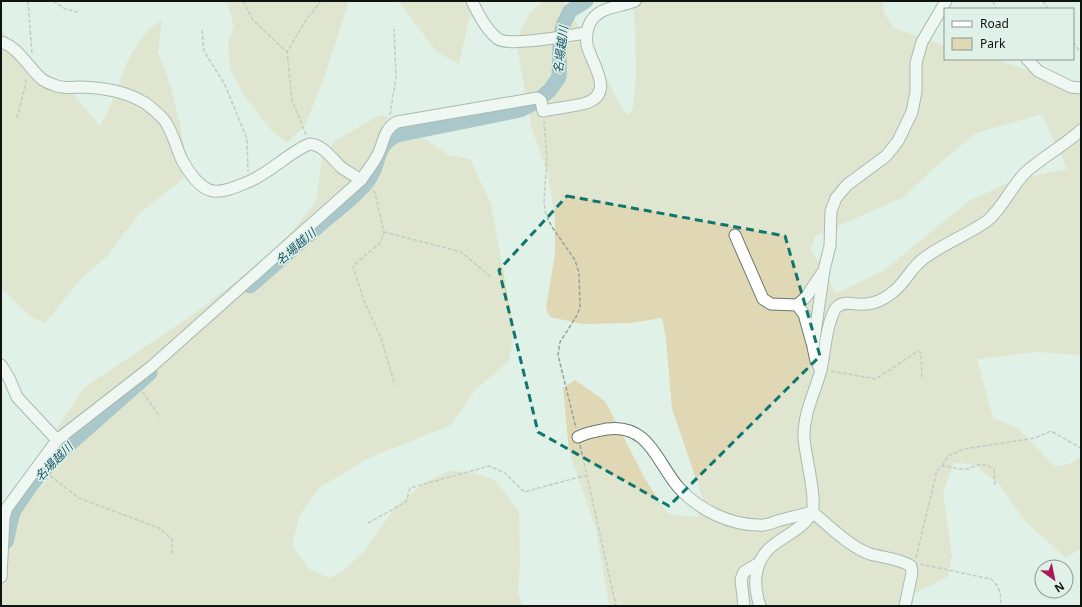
<svg xmlns="http://www.w3.org/2000/svg" width="1082" height="607" viewBox="0 0 1082 607" font-family="'Noto Sans','Noto Sans JP',sans-serif">
	<style>
		.green { fill: #e0d7b4; fill-rule: evenodd }
		.lines { fill: none; stroke-linecap: round; stroke-linejoin: round }
		.river { stroke: #6896a7; stroke-width: 15 }
		.minor-casing { stroke: #67776e; stroke-width: 13 }
		.path { stroke: #97a49d; stroke-width: 1.5; stroke-dasharray: 4 2; stroke-linecap: butt }
		.minor { stroke: #fff; stroke-width: 11 }
		.marked { fill: none; stroke: #0f766e; stroke-width: 3; stroke-dasharray: 8 5; stroke-linejoin: round }
		.labels { text-anchor: middle; stroke-width: 3; stroke-linejoin: round; paint-order: stroke }
		.water-label { font-size: 12px; font-style: italic; fill: #1a576b; stroke: #e0f1e7 }
	</style>
	<rect width="100%" height="100%" fill="#e0f1e7"/>
	<g class="green">
		<polygon points="224,1 349,1 324,78 305,126 287,143 272,131 243,94 230,69 228,44 234,26 228,6"/>
		<polygon points="398,1 479,1 468,23 459,64 437,52"/>
		<path d="M544 1 564 2 594 53 620 105 627 115 633 109 636 77 635 25 633 9 640 1H883L884 13 894 28 945 46V59H995L1070 85 1081 92V355L1037 352 977 359 993 418 1018 428 1055 467 1072 463 1081 456V548L1066 558 1024 520 1000 485 975 465 954 462 943 493 952 556 948 576 905 599 896 606H609L596 529 569 451 563 388 575 380 605 401 645 479 668 514 698 517 703 499 672 409 666 339 662 318 630 323 583 324 550 317 546 308 555 254V218L548 175 531 126 516 40 530 12ZM1042 114 1067 169 1014 180 969 201 883 271 836 293 811 249 815 236 904 197 935 167 976 133Z"/>
		<polygon points="162,20 158,52 171,87 180,124 186,159 183,179 141,212 107,256 80,280 45,323 31,317 1,288 1,31 45,73 68,88 100,126 110,107 128,60 147,31"/>
		<polygon points="380,115 395,120 449,155 470,159 491,204 514,331 509,361 475,390 451,425 371,457 319,488 299,516 292,546 309,569 329,578 342,572 365,550 396,506 427,481 448,471 470,472 495,480 519,511 520,562 518,594 523,606 1,606 1,515 9,511 45,484 58,427 85,387 201,309 263,260 294,229 316,202 322,158 335,141"/>
	</g>
	<g class="lines">
		<g class="river">
			<path d="M250 286C275 265 299 243 324 221 339 209 355 197 367 182 382 163 373 147 397 135L520 110 536 102 550 90 559 77 560 38 564 23 570 11 586 1"/>
			<polyline points="6,542 13,512 31,485 57,455 150,373"/>
		</g>
		<g class="minor-casing">
			<g id="minor">
				<path d="M472 1C478 14 486 30 498 39 510 47 570 35 586 33"/>
				<path d="M1 42C18 46 30 70 43 80 46 82 51 84 54 85 62 89 73 87 81 87 104 88 125 91 145 103 152 108 159 114 165 121 173 133 176 147 182 160 188 171 200 189 213 191 223 193 238 186 248 182 270 173 287 154 309 144 323 144 332 159 342 168 348 172 355 176 361 180"/>
				<polyline points="1027,59 1038,71 1071,87 1081,88"/>
				<polyline points="735,235 763,299 771,304 797,305 804,314 812,343"/>
				<polyline points="797,305 806,297 822,273"/>
				<polyline points="1,365 9,378 17,397 57,440"/>
				<polyline points="821,370 816,361 813,347 824,270 830,246 831,211 836,198 847,185 886,156 898,141 912,112 916,92 916,63 922,42 946,1"/>
				<path d="M578 437C587 432 596 431 607 429 649 423 657 463 679 488 699 510 730 525 759 525 765 526 772 523 777 521 789 518 801 515 812 512"/>
				<path d="M812 512C830 526 848 546 870 554 884 558 898 558 911 566L912 573 905 606"/>
				<path d="M1 577 4 518 7 508 57 440 151 367 361 180C366 172 373 164 377 156 384 144 383 129 397 122L537 98 541 101 543 111C557 108 572 107 586 103 616 93 591 63 587 45 586 37 587 28 591 21 601 6 621 7 635 1"/>
				<polyline points="744,606 741,579 744,572 759,563"/>
				<path d="M760 606C752 583 754 558 776 543 787 535 807 525 812 512 817 498 805 455 804 438 803 414 815 392 821 370 825 353 825 335 831 319 832 316 834 310 836 308 843 299 858 306 867 304 877 303 886 298 893 292 905 283 911 268 923 259 943 244 967 235 987 221 1003 208 1010 188 1025 173 1042 157 1064 146 1081 130"/>
			</g>
		</g>
		<g class="path">
			<polyline points="28,1 32,53"/>
			<polyline points="53,1 65,9 78,12"/>
			<polyline points="243,1 253,20 287,52"/>
			<polyline points="993,1 996,9"/>
			<polyline points="1043,1 1048,9"/>
			<polyline points="202,30 204,51 225,85 247,139 248,172"/>
			<polyline points="1073,42 1081,53"/>
			<polyline points="390,115 396,77 394,29"/>
			<polyline points="17,118 26,83 25,77"/>
			<polyline points="544,121 547,158 544,201 546,215 552,227 575,260 579,273 580,308 576,317 560,342 558,355 576,428"/>
			<polyline points="306,135 292,100 287,52 304,23 321,1"/>
			<polyline points="369,186 375,193 384,232 381,242 353,266 364,301 381,338 395,385"/>
			<polyline points="384,232 461,252 491,277"/>
			<polyline points="831,371 876,379 918,351 921,353 922,379"/>
			<polyline points="139,387 160,417"/>
			<polyline points="580,445 616,606"/>
			<polyline points="942,466 948,456 964,449 1035,438 1051,431 1081,448"/>
			<polyline points="45,472 79,498 159,528 172,539 172,555"/>
			<polyline points="368,523 406,502 410,488 489,466 505,473 524,492 587,475"/>
			<path d="M916 558 937 470 942 466C948 466 955 469 961 469 975 470 979 458 994 470L995 485"/>
			<path d="M920 564 991 579C1000 587 1001 594 1001 606"/>
		</g>
		<use href="#minor" class="minor"/>
	</g>
	<path d="M0 0H1082V607H0ZM567 196 785 236 820 356 669 506 538 432 499 270Z" fill="#e0f1e7" fill-opacity=".55" fill-rule="evenodd"/>
	<path class="marked" d="M567 196 785 236 820 356 669 506 538 432 499 270Z"/>
	<g class="labels">
		<g class="water-label">
			<text transform="translate(561 50) rotate(-83)" y="4">名場越川</text>
			<text transform="translate(296 247) rotate(-41)" y="4">名場越川</text>
			<text transform="translate(54 462) rotate(-46)" y="4">名場越川</text>
		</g>
	</g>
	<rect width="1082" height="607" fill="none" stroke="#0e1411" stroke-width="4"/>
	<rect x="944" y="8" width="130" height="52" fill="#e0f1e7" stroke="#8c9991"/>
	<rect x="952" y="21" width="20" height="6" fill="#ffffff" stroke="#8c9991"/>
	<text x="980" y="28" font-size="12" fill="#0e1411">Road</text>
	<rect x="952" y="38" width="20" height="12" fill="#e0d7b4" stroke="#8c9991"/>
	<text x="980" y="48" font-size="12" fill="#0e1411">Park</text>
	<g transform="translate(1054 579) rotate(147)"><circle r="19" fill="#e0f1e7" stroke="#8c9991"/>
	<path d="M0-3L7 15L0 10L-7 15Z" fill="#a81a5a"/>
	<text y="-6" font-size="11" font-weight="bold" text-anchor="middle" fill="#0e1411">N</text>
	</g>
</svg>
